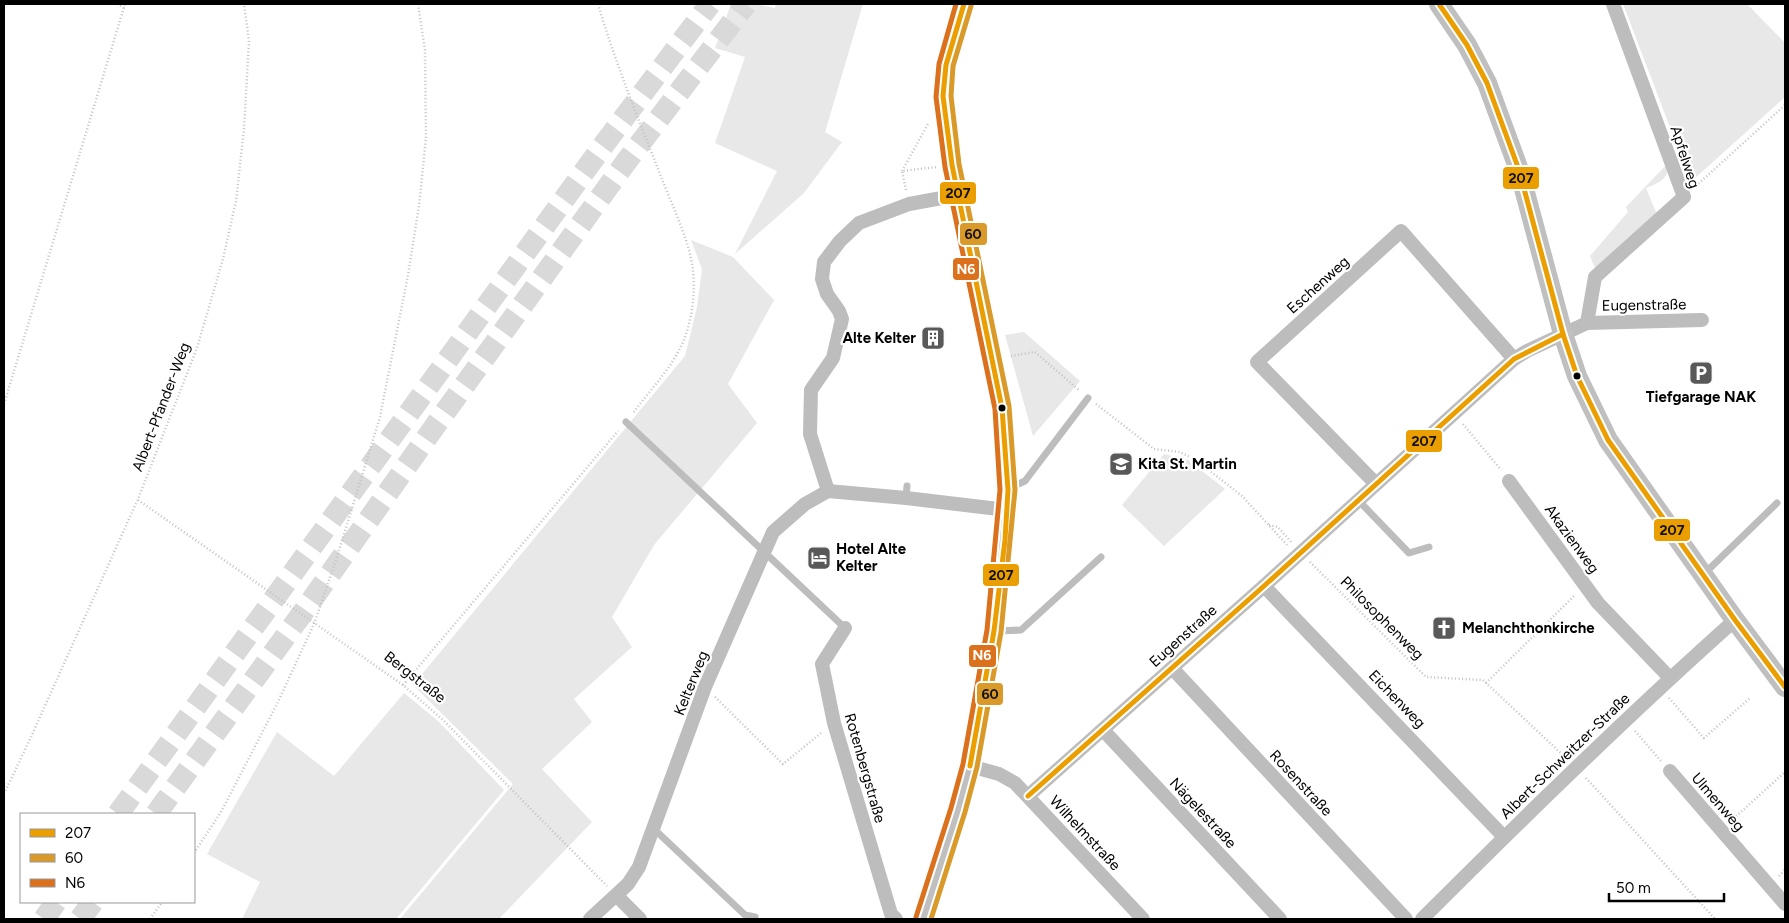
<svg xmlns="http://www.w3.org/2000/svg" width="1789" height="923" viewBox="0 0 1789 923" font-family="Figtree,sans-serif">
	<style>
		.green { fill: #e8e8e8 }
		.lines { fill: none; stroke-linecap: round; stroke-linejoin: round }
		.trunk-tunnel { stroke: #d9d9d9; stroke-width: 22; stroke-dasharray: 22 11; stroke-linecap: butt }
		.path { stroke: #c2c2c2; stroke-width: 2.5; stroke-dasharray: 1 2.5; stroke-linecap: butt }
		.service { stroke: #bdbdbd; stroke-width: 7 }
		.minor { stroke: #bdbdbd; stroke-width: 14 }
		.secondary { stroke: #bfbfbf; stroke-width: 20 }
		.bus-1-casing { stroke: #fff; stroke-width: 9 }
		.bus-2-casing { stroke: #fff; stroke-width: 9 }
		.bus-3-casing { stroke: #fff; stroke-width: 9 }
		.bus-1 { stroke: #eb9e00; stroke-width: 5 }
		.bus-2 { stroke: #d99a29; stroke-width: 5 }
		.bus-3 { stroke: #db711d; stroke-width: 5 }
		.bus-dot { fill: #000; stroke: #fff; stroke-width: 2 }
		.labels { text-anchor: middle; stroke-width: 4.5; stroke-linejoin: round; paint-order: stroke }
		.street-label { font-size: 15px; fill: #000; stroke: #fff }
		.poi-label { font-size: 15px; font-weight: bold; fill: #000; stroke: #fff; text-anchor: start }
		.line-badge { stroke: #fff; stroke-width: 2 }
		.badge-label { font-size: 14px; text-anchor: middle; font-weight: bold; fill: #fff }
		.pale-badge-label { font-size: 14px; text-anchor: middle; font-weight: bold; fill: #111 }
	</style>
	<rect width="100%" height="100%" fill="#fff"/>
	<g class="green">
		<polygon points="731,4 756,4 775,8 776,4 863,4 825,132 842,142 804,193 735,254 777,171 715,143 745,57 715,48"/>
		<polygon points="1623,4 1747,4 1785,43 1785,97 1694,179 1687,172"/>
		<path d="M1668 163C1670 178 1659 183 1646 188L1658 217 1597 269 1594 266 1590 256 1628 212 1626 207Z"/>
		<polygon points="691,240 733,257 774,300 728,384 757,423 654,545 612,617 632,647 574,699 592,722 542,769 592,822 499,919 400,919 513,784 413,685 685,356 697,307 702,269"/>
		<polygon points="1024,332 1080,381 1033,436 1005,335"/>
		<polygon points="1164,454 1188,460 1225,489 1164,546 1122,505"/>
		<polygon points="404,693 438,721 504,790 396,919 242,919 260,882 207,854 277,732 334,776"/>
	</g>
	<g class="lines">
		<g class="trunk-tunnel">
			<polyline points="118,814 602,147 710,4"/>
			<polyline points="156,814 304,611 435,426 626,162 746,4"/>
			<polyline points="44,919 56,902"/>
			<polyline points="80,919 93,902"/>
		</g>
		<g class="path">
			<polyline points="117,4 124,8"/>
			<path d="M598 4C615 62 638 118 660 174 671 203 690 241 693 271 695 289 693 311 688 328 679 361 653 386 633 413"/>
			<polyline points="902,171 929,122"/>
			<polyline points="1696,186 1785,105"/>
			<polyline points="906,190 902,171 936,167"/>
			<polyline points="1011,356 1035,352 1080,391"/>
			<polyline points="4,404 125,4"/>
			<polyline points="1096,404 1154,449 1180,452 1196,460 1242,496 1288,546"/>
			<polyline points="1463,424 1501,470"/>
			<polyline points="138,500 403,685 442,719 607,886"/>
			<polyline points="1269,525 1278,527 1292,543"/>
			<polyline points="1310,562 1426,677 1483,680 1566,758"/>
			<polyline points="1486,683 1575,595"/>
			<polyline points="403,685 618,431"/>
			<polyline points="715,697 783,764 821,733"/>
			<polyline points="1669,698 1704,738 1750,698"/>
			<polyline points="1635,731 1661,761"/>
			<polyline points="1586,778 1715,919"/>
			<polyline points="4,794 31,737 138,499 197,348 223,259 236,201 244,129 249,41 244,4"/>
			<polyline points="1731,821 1785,772"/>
			<polyline points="194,853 221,812 277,704 314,624 337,557 380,417 408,275 419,206 426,138 425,50 418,4"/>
			<polyline points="1779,876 1785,870"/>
			<polyline points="150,919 162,902"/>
		</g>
		<g class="service">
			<polyline points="626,422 845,628"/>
			<polyline points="1010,488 1025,481 1088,398"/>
			<polyline points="906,498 907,486"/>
			<polyline points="1358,500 1409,553 1429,547"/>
			<polyline points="1705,573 1777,503"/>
			<polyline points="997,631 1021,630 1101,557"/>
			<polyline points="654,829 745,915 755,917"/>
		</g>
		<g class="minor">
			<polyline points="1587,323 1702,320"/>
			<polyline points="1509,481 1598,603 1670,678"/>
			<polyline points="1376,484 1257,362 1401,231 1514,359"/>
			<polyline points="828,491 810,434 811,390 833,358 842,319 839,311 827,294 822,279 824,262 840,241 859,223 909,204 958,195"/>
			<polyline points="1264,586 1504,837"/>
			<polyline points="845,628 822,664 834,723 891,914 896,919"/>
			<polyline points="1172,668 1406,919"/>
			<polyline points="1103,730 1280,919"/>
			<polyline points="970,766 999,774 1015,783 1143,919"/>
			<polyline points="1670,771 1785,904"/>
			<polyline points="1028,796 1264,586 1514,359 1527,351 1587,323 1595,277 1684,197 1613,4"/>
			<polyline points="617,896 640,919"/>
			<polyline points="590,919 628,884 639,867 705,687 773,532 805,504 828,491 906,498 1007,510"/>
			<path d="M1422 919C1524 817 1627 716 1735 620"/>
		</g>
		<g class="secondary">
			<polyline points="1439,4 1467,45 1487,83 1519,170 1563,334 1577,376 1608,440 1735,620 1785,687"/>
			<polyline points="923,919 958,810 970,766 994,631 1007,510 1008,490 1002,408 952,165 943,96 946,65 964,4"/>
		</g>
		<g class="bus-1-casing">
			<g id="bus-1">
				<polyline points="964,4 946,65 943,96 952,165 1002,408 1008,490 1005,540 994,631 970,766"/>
				<polyline points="1439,4 1467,45 1487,83 1519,170 1563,334 1577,376 1608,440 1735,620 1785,687"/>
				<polyline points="1028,796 1264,586 1514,359 1563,334"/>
			</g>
		</g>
		<g class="bus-2-casing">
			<polyline id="bus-2" points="931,919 965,812 977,767 1001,632 1015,490 1009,406 959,164 951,96 953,66 971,6"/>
		</g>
		<g class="bus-3-casing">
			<polyline id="bus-3" points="916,917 951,808 963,764 987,630 1000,490 995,409 945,167 936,97 939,64 956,4"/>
		</g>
		<use href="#bus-1" class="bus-1"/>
		<use href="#bus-2" class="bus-2"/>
		<use href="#bus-3" class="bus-3"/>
	</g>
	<defs>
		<g id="building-square" transform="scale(1.25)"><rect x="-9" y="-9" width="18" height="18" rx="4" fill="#595959" stroke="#fff"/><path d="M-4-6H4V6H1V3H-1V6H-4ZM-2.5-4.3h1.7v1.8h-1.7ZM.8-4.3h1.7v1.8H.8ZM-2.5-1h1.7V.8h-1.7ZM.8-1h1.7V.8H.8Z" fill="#fff"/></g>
		<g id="parking-square" transform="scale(1.25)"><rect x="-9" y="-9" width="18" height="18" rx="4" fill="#595959" stroke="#fff"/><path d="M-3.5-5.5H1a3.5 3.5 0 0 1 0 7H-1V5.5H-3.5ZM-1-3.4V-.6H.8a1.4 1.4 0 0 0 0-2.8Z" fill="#fff"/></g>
		<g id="school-square" transform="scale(1.25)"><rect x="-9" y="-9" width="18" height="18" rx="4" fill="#595959" stroke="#fff"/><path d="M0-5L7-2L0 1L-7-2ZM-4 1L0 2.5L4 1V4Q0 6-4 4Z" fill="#fff"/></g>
		<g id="hotel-square" transform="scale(1.25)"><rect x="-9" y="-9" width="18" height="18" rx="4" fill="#595959" stroke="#fff"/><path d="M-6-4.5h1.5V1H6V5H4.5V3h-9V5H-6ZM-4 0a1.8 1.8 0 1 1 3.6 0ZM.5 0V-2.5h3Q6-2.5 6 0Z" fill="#fff"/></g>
		<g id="church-square" transform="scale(1.25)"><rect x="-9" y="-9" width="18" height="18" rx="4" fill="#595959" stroke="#fff"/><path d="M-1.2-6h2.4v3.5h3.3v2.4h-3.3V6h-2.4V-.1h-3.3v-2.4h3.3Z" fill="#fff"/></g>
	</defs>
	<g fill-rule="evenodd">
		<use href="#building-square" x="933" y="338"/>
		<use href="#parking-square" x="1701" y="373"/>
		<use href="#school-square" x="1121" y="464"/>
		<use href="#hotel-square" x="819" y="558"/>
		<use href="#church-square" x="1444" y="628"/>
	</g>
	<g class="bus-dot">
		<circle cx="1577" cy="376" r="4.5"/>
		<circle cx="1002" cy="408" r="4.5"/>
	</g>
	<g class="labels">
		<g class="street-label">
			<text transform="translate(1685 157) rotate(72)" y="5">Apfelweg</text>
			<text transform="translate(1318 285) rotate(-42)" y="5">Eschenweg</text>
			<text transform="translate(1644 305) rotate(-1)" y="5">Eugenstraße</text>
			<text transform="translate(161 407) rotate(-69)" y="5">Albert-Pfander-Weg</text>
			<text transform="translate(1572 539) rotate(54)" y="5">Akazienweg</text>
			<text transform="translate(1382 618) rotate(45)" y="5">Philosophenweg</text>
			<text transform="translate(1183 636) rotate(-42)" y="5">Eugenstraße</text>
			<text transform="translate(415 677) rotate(38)" y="5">Bergstraße</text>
			<text transform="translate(691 683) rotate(-68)" y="5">Kelterweg</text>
			<text transform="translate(1397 699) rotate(46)" y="5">Eichenweg</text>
			<text transform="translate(1565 756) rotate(-44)" y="5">Albert-Schweitzer-Straße</text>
			<text transform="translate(865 768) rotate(74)" y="5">Rotenbergstraße</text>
			<text transform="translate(1301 783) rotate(47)" y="5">Rosenstraße</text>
			<text transform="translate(1718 802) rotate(49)" y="5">Ulmenweg</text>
			<text transform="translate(1203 813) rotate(47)" y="5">Nägelestraße</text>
			<text transform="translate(1085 833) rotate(47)" y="5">Wilhelmstraße</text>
		</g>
		<g class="poi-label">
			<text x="916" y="343" text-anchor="end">Alte Kelter</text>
			<text x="1701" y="402" text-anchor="middle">Tiefgarage NAK</text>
			<text x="1138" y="469">Kita St. Martin</text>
			<text x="836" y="554">Hotel Alte<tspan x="836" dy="17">Kelter</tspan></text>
			<text x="1462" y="633">Melanchthonkirche</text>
		</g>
	</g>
	<g class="line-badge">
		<rect x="1502" y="166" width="38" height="24" rx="5" fill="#eb9e00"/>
		<rect x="939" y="181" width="38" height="24" rx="5" fill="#eb9e00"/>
		<rect x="959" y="222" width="29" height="24" rx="5" fill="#d99a29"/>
		<rect x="952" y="257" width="28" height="24" rx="5" fill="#db711d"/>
		<rect x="1405" y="429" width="38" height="24" rx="5" fill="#eb9e00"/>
		<rect x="1653" y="518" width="38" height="24" rx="5" fill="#eb9e00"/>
		<rect x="982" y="563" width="38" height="24" rx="5" fill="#eb9e00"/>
		<rect x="968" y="644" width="29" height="24" rx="5" fill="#db711d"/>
		<rect x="976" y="682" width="28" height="24" rx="5" fill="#d99a29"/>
	</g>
	<g class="badge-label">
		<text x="966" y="274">N6</text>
		<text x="982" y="660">N6</text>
	</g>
	<g class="pale-badge-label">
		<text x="1521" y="183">207</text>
		<text x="958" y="198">207</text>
		<text x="973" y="239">60</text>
		<text x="1424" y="446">207</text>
		<text x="1672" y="535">207</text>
		<text x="1001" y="580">207</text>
		<text x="990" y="699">60</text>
	</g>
	<rect width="1789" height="923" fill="none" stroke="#000000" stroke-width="10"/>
	<rect x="20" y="813" width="175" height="90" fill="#ffffff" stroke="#999999"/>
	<rect x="30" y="829" width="25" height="8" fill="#eb9e00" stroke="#999999"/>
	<text x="65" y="838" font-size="15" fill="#000000">207</text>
	<rect x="30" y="854" width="25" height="8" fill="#d99a29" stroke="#999999"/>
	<text x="65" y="863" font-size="15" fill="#000000">60</text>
	<rect x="30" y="879" width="25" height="8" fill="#db711d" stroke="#999999"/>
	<text x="65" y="888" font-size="15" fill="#000000">N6</text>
	<path d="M1609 893v8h115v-8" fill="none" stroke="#000000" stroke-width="2.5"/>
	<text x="1616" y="893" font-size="15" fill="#000000" stroke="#ffffff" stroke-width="4" paint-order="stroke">50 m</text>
</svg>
